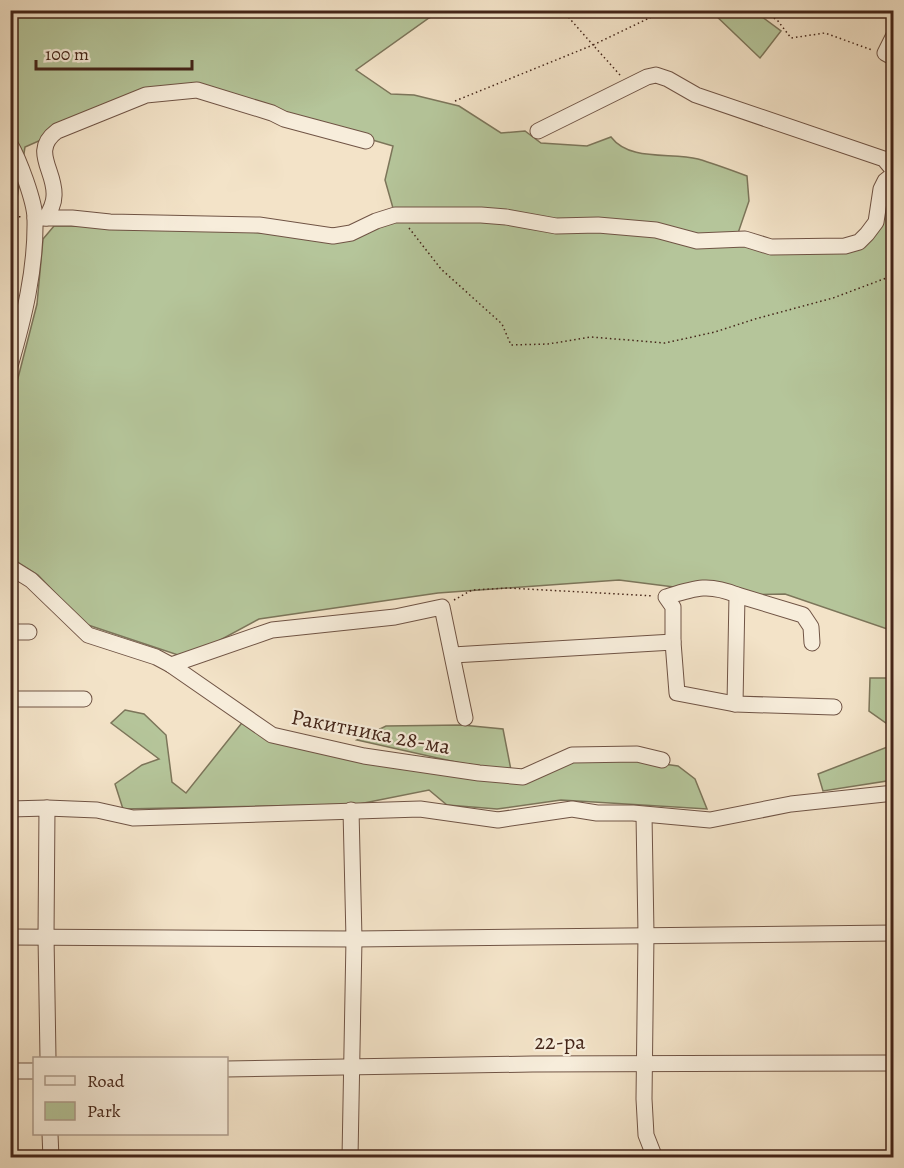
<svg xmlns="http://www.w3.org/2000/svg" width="904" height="1168" viewBox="0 0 904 1168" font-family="Alegreya,serif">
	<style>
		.green { fill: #b5c59a; stroke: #7c755a; stroke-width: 1.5 }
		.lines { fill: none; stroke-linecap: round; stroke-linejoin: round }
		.minor-casing { stroke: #705445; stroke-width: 17 }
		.path { stroke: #442519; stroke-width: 1.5; stroke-dasharray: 1.5 3; stroke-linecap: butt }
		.minor { stroke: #f7eddb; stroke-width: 15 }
		.labels { text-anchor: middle; stroke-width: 4.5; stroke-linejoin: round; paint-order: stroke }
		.street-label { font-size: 22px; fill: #442519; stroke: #f7eddb }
	</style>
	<rect width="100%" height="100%" fill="#f3e3c8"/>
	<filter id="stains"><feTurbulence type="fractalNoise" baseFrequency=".00333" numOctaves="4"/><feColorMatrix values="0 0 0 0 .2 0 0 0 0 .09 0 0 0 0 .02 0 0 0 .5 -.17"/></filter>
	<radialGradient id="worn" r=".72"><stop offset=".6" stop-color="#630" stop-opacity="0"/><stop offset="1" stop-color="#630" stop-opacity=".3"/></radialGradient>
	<g class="green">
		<path d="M11 11H443L429 18 356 70 391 94 414 95 459 106 501 133 525 131 541 143 587 146 611 137C630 162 671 152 698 159 715 164 731 170 747 176L749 201 736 239 859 242 893 175V631L785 594 737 595 619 580 438 593 259 619 187 658 85 624 38 575 11 558V394L17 382 37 304 43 239 54 226H180L343 240 395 215 385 180 393 146 199 89 145 94 25 147 14 218 17 282 11 320Z"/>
		<polygon points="711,11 754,11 781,31 760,58"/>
		<polygon points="870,678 893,678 893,728 869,711"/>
		<polygon points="125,710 144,714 166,735 172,782 186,793 245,719 271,737 480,780 575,761 635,760 678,766 695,779 707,809 561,800 497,809 447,805 429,790 359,804 123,809 115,784 142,765 159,759 111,723"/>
		<polygon points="462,725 503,729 511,770 460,763 357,740 386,726"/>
		<polygon points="893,740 893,780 823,791 818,774 890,746"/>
	</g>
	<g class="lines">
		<g class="minor-casing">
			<g id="minor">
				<polyline points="894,35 885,53 894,58"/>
				<polyline points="538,131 647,77 656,75 668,79 696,95 884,159 894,171"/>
				<path d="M10 144C19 159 35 202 35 219 36 269 24 318 10 366"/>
				<polyline points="35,218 72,218 110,222 259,225 333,236 351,233 376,221 395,215 481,215 506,217 556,226 598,225 656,230 697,241 745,239 771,247 845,246 859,242 867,234 876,222 881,189 885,181 894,174"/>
				<path d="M46 218C50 211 54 204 54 196 56 171 30 151 57 131L146 95 197 90 272 113 284 119 366 141"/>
				<polyline points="10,567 31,580 88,635 156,657 171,665 272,735 364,756 479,773 523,777 572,755 637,754 662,760"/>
				<polyline points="737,595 803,615 811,627 812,643"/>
				<polyline points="10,632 29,632"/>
				<path d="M673 642V607L666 597C695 588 708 583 737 595L735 704"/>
				<polyline points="453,655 673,642 677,693 735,704 834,707"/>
				<polyline points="171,665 272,630 395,617 442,607 465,718"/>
				<polyline points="10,699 84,699"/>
				<polyline points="47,808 46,936 48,1058"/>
				<polyline points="10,809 47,808 97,810 133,818 420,809 498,820 572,809 597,813 633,813 710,820 791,804 894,793"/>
				<polyline points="644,815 646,934 644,1099 646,1135 655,1158"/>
				<polyline points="10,937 354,939 894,933"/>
				<polyline points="226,1069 532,1064 894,1063"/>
				<polyline points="10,1071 34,1071"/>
				<polyline points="50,1134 51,1158"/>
				<polyline points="350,1158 354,939 351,810"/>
			</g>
		</g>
		<g class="path">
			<polyline points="763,10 778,21 791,38 825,33 872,50"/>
			<polyline points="620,75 593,45 666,10"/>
			<polyline points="455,101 593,45 562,10"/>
			<polyline points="10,216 22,217"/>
			<polyline points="409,228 441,269 502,324 511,345 548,344 591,337 665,343 715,332 755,319 833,298 889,277 894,278"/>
			<polyline points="454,600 472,590 509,588 653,596"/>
		</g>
		<use href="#minor" class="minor"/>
	</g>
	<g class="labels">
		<g class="street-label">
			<text transform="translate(371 731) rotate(11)" y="8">Ракитника 28-ма</text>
			<text x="560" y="1049">22-ра</text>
		</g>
	</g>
	<rect width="904" height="1168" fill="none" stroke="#f3e3c8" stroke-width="36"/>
	<rect x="12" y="12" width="880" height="1144" fill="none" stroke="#442519" stroke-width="3"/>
	<rect x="18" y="18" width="868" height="1132" fill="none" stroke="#442519" stroke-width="1.5"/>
	<rect x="33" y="1057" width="195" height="78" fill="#f7eddb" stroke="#af9d8d" stroke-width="1.5"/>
	<rect x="45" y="1076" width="30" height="9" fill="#f7eddb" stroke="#af9d8d" stroke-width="1.5"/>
	<text x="87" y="1087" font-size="18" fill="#442519">Road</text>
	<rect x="45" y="1102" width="30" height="18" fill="#b5c59a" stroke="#af9d8d" stroke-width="1.5"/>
	<text x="87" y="1117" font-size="18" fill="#442519">Park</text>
	<path d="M36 60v9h156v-9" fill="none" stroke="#442519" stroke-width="3"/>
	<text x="45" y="60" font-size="18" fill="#442519" stroke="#f7eddb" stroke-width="4.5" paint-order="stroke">100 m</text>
	<rect width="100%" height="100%" filter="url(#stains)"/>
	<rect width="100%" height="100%" fill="url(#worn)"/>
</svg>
